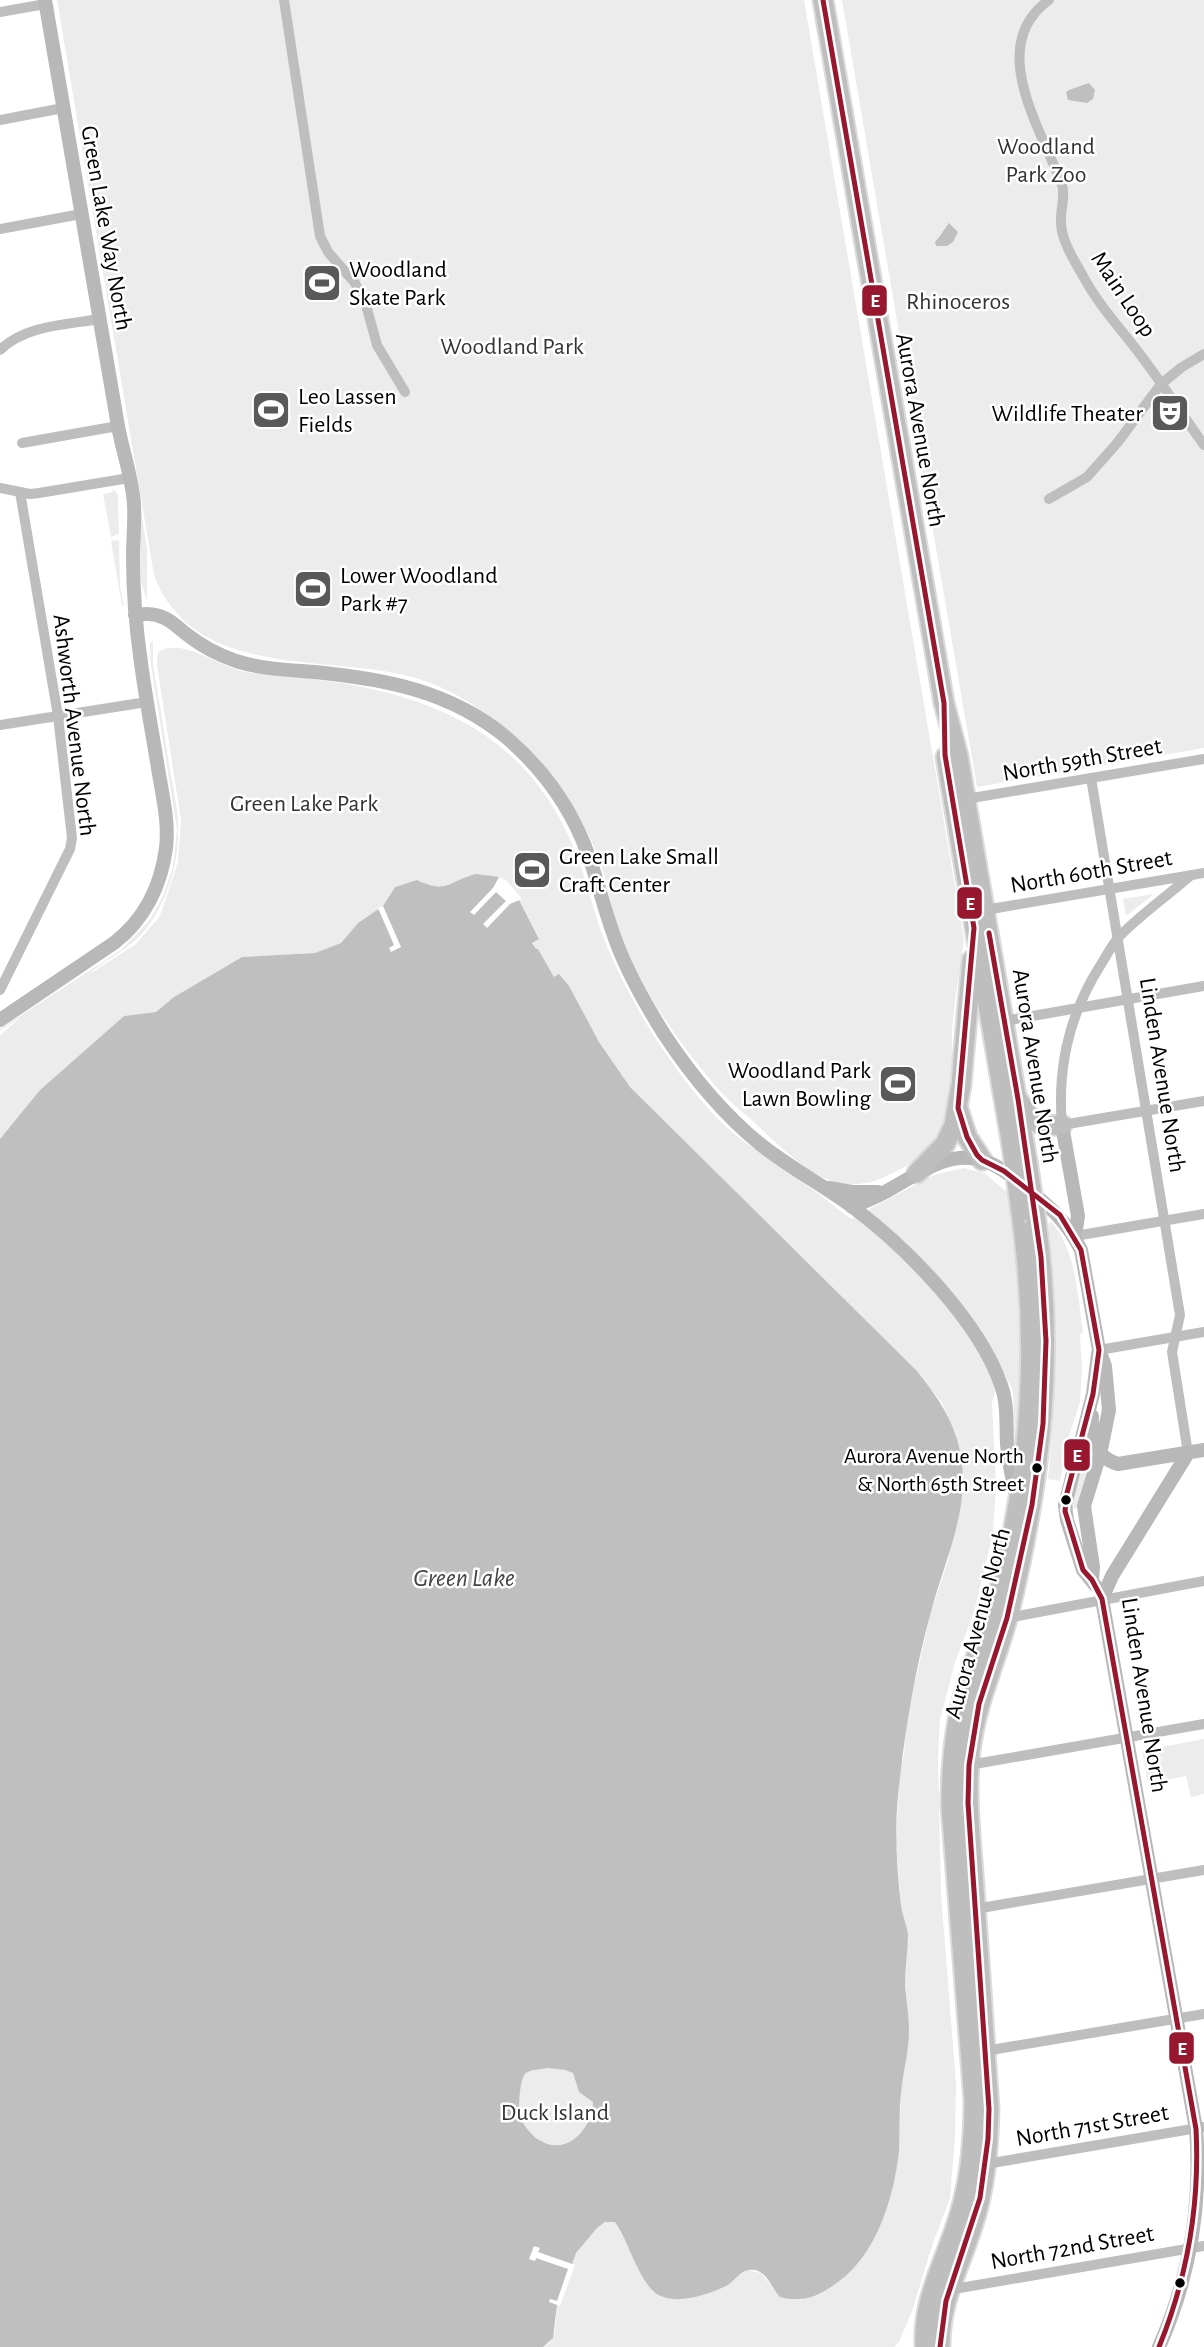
<svg xmlns="http://www.w3.org/2000/svg" width="1204" height="2347" viewBox="0 0 1204 2347" font-family="'Alegreya Sans',sans-serif">
	<style>
		.green { fill: #ececec }
		.water { fill: #bfbfbf; fill-rule: evenodd }
		.pier { fill: #fff }
		.lines { fill: none; stroke-linecap: round; stroke-linejoin: round }
		.highway-casing { stroke: #dbdbdb; stroke-width: 23 }
		.street { stroke: #bebebe; stroke-width: 10 }
		.secondary { stroke: #b8b8b8; stroke-width: 14 }
		.highway { stroke: #bebebe; stroke-width: 19 }
		.highway-bridge-casing { stroke: #dbdbdb; stroke-width: 23; stroke-linecap: butt }
		.highway-bridge { stroke: #bebebe; stroke-width: 19 }
		.bus-1-casing { stroke: #fff; stroke-width: 10 }
		.bus-1 { stroke: #96172e; stroke-width: 5 }
		.bus-dot { fill: #000; stroke: #fff; stroke-width: 2.5 }
		.labels { text-anchor: middle; stroke-width: 5; stroke-linejoin: round; paint-order: stroke }
		.bus-label { font-size: 22px; fill: #000; stroke: #fff; text-anchor: end }
		.park-label { font-size: 24px; fill: #333; stroke: #fff }
		.street-label { font-size: 24px; fill: #000; stroke: #fff }
		.poi-label { font-size: 24px; fill: #000; stroke: #fff; text-anchor: start }
		.water-label { font-size: 26px; font-style: italic; fill: #444; stroke: #fff }
		.line-badge { stroke: #fff; stroke-width: 2.5 }
		.badge-label { font-size: 19px; text-anchor: middle; font-weight: bold; fill: #fff }
	</style>
	<rect width="100%" height="100%" fill="#fff"/>
	<g class="green">
		<path d="M57 0H804L964 939C960 971 953 1004 952 1036 951 1064 956 1093 948 1120 940 1151 908 1166 882 1178 867 1185 846 1186 831 1181 806 1172 777 1144 758 1126 746 1114 731 1104 720 1091 697 1065 667 1025 650 996 640 978 629 957 621 938 612 914 609 887 600 862 583 814 552 768 513 735 483 710 450 687 412 677 326 654 193 680 154 575Z"/>
		<polygon points="842,0 1204,0 1204,748 977,787"/>
		<polygon points="112,488 118,495 119,534 111,537 103,494 113,492"/>
		<polygon points="139,500 147,548 147,601 141,581"/>
		<polygon points="117,540 119,541 120,587 124,605 122,606 111,541"/>
		<path d="M153 641V665C159 700 165 736 170 771 174 791 179 813 178 834 178 866 166 904 146 929 130 949 106 959 88 975L136 944 160 916 178 862 181 820 157 665 158 652C186 636 221 671 252 673 386 683 513 706 572 844 586 875 592 908 604 939 617 972 634 1003 652 1033 672 1064 704 1109 732 1132 755 1151 780 1166 805 1184 821 1195 836 1208 851 1219L934 1175 963 1168 984 1173 1008 1193 1015 1232 1022 1313 1020 1446 1014 1445 1013 1391 1003 1371 992 1402 996 1486 993 1533 974 1612 955 1662 940 1720 938 1759 941 1894 956 2083 955 2137 950 2198 933 2243 912 2311 899 2342 894 2347H543L549 2343 555 2331 557 2305 576 2252 597 2228 605 2222H615L652 2291 665 2297 731 2283 738 2275 746 2270 761 2273 780 2297 801 2300 873 2238 891 2194 899 2152 901 2091 909 2030 905 1980 908 1934 901 1908 896 1842 899 1779 904 1755 907 1717 931 1612 949 1558 956 1434 942 1403 916 1370 630 1087 554 977 538 949 536 950 532 943 539 938 519 900 470 875C446 884 443 893 417 880L395 887 383 906 358 923 341 943 315 953 242 957 174 997 156 1012 124 1016 40 1090 0 1139V1035L21 1017 0 1031V1029L121 950 149 921 163 896 173 867 177 830 151 665 150 643Z"/>
		<polygon points="1154,894 1126,916 1123,899"/>
		<path d="M1051 1222C1076 1247 1078 1299 1083 1332L1080 1335 1082 1368 1080 1402 1069 1436 1060 1481 1048 1479C1057 1393 1058 1309 1048 1223Z"/>
		<polygon points="1077,1469 1090,1473 1079,1507 1070,1510"/>
		<polygon points="1204,1739 1204,1794 1191,1797 1186,1776 1148,1783 1142,1751"/>
		<path d="M548 2068 566 2070 573 2073 579 2092 593 2102C592 2127 569 2156 541 2141 531 2136 525 2126 519 2117 519 2108 518 2078 526 2073 530 2070 543 2069 548 2068Z"/>
	</g>
	<g class="water">
		<polygon points="1089,83 1095,90 1093,99 1087,103 1068,100 1066,92 1069,90"/>
		<path d="M949 223 958 232 953 242 947 246H936L935 242C941 236 944 229 949 223Z"/>
		<path d="M476 874 499 877 519 900 539 939 532 943 536 949H538L554 977 559 974 569 986 599 1042 630 1087 916 1370C944 1405 962 1432 963 1479 963 1525 942 1569 931 1612 916 1666 906 1723 900 1778 894 1820 896 1863 901 1905 902 1915 907 1925 908 1935 908 1951 905 1967 905 1983 906 1999 909 2015 909 2030 909 2052 903 2072 901 2093 899 2112 900 2132 899 2151 894 2197 877 2254 838 2282 819 2296 804 2303 780 2297 772 2289 768 2273 755 2270 741 2268 737 2279 728 2285 708 2295 669 2309 651 2289 635 2270 629 2243 615 2222H605L597 2228 576 2253 557 2305 553 2338 543 2347H0V1139L40 1090 124 1016 156 1012 174 997 242 957 315 953 341 943 358 923 383 906 395 887 417 880C448 895 449 880 476 874ZM548 2068 565 2070 573 2073 579 2092 593 2102C592 2128 568 2156 541 2141 531 2136 525 2126 519 2117 519 2108 519 2078 526 2073 530 2070 543 2069 548 2068Z"/>
	</g>
	<g class="pier">
		<polygon points="499,877 507,881 522,899 510,904 487,928 483,924 506,901 496,892 474,915 470,912 493,888"/>
		<polygon points="383,906 401,947 391,952 389,948 394,945 378,908"/>
		<polygon points="534,2246 540,2248 538,2252 575,2265 560,2306 549,2302 550,2299 557,2301 568,2269 536,2258 535,2261 529,2259"/>
	</g>
	<g class="lines">
		<g class="highway-casing">
			<g id="highway">
				<polyline points="823,0 944,703 958,756 1027,1161"/>
				<polyline points="946,757 1012,1146"/>
				<path d="M1019 1101C1032 1123 1037 1127 1062 1125"/>
				<polyline points="958,1109 967,1137 982,1160"/>
				<polyline points="917,1173 945,1144 954,1125 961,1085 972,960"/>
				<path d="M925 2347C922 2300 946 2260 959 2217 971 2179 974 2140 974 2100L951 1806C951 1767 954 1728 965 1691 976 1653 993 1618 1002 1580 1033 1459 1038 1335 1021 1212"/>
				<path d="M940 2347C939 2303 959 2268 972 2227 985 2189 988 2150 989 2109 984 2035 979 1962 974 1888 971 1842 965 1796 970 1751 976 1700 998 1657 1010 1608 1041 1478 1055 1355 1036 1221"/>
			</g>
		</g>
		<g class="street">
			<polyline points="284,0 320,236 328,252 355,283 366,305 377,345 405,392"/>
			<path d="M1049 0C985 46 1042 130 1062 185 1066 197 1060 209 1061 222 1061 240 1074 260 1083 276 1099 306 1122 330 1142 357 1164 386 1183 416 1204 445"/>
			<polyline points="0,12 45,4"/>
			<polyline points="0,120 63,108"/>
			<polyline points="0,229 81,214"/>
			<path d="M0 350C26 325 65 325 99 319"/>
			<polyline points="22,443 118,426"/>
			<polyline points="0,488 30,494 39,493 123,479"/>
			<polyline points="1049,499 1087,477 1118,442 1161,384 1182,367 1204,354"/>
			<polyline points="0,725 147,702"/>
			<polyline points="1091,778 1180,1315 1172,1352 1188,1453"/>
			<polyline points="966,799 1204,759"/>
			<path d="M1191 875C1170 894 1136 918 1118 938 1111 946 1106 957 1100 966 1069 1015 1057 1067 1062 1125L1204 1101"/>
			<polyline points="985,910 1204,873"/>
			<polyline points="0,990 70,849 72,838 58,716 20,492"/>
			<polyline points="1004,1021 1204,986"/>
			<polyline points="1075,1236 1204,1214"/>
			<polyline points="1099,1350 1204,1332"/>
			<polyline points="1007,1618 1204,1581"/>
			<polyline points="969,1765 1204,1724"/>
			<polyline points="975,1909 1204,1870"/>
			<polyline points="985,2051 1204,2014"/>
			<polyline points="986,2164 1204,2127"/>
			<polyline points="948,2290 1204,2246"/>
		</g>
		<g class="secondary">
			<path d="M135 615C144 614 153 613 162 617 172 620 180 630 189 636 203 647 219 655 236 661 261 669 289 670 315 672 385 679 451 691 507 738 544 770 573 811 589 857 598 882 604 908 613 933 625 969 644 1002 664 1034 691 1075 722 1113 760 1144 790 1168 823 1185 854 1208 907 1248 979 1321 1001 1385 1008 1404 1006 1425 1007 1444 1008 1455 1010 1467 1012 1477L1014 1481 1022 1484"/>
			<path d="M0 1020 114 943C144 920 161 886 166 848 169 823 163 798 159 774 153 737 146 700 141 663 136 628 133 593 133 557 133 540 135 521 134 504 132 477 123 453 118 426L45 0"/>
			<polyline points="1062,1125 1078,1216 1075,1236"/>
			<polyline points="829,1188 852,1192 878,1192"/>
			<path d="M852 1207C864 1202 876 1197 887 1191 917 1175 946 1150 982 1160 998 1165 1011 1176 1024 1186 1049 1206 1066 1220 1081 1250L1099 1350 1105 1366 1109 1410 1100 1454 1084 1506 1093 1567 1092 1580"/>
			<path d="M1092 1416C1091 1439 1095 1457 1118 1464L1204 1450"/>
			<polyline points="1095,1585 1083,1570 1067,1520 1065,1505 1093,1394 1098,1354"/>
			<path d="M1159 2347C1190 2277 1202 2204 1196 2129L1102 1599 1112 1576 1188 1453"/>
		</g>
		<use href="#highway" class="highway"/>
		<g class="highway-bridge-casing">
			<g id="highway-bridge">
				<polyline points="1012,1146 1021,1212"/>
				<polyline points="1027,1161 1036,1221"/>
			</g>
		</g>
		<use href="#highway-bridge" class="highway-bridge"/>
		<g class="bus-1-casing">
			<g id="bus-1">
				<path d="M823 0 944 703 945 755 974 928 958 1108 967 1137 977 1155 982 1160 1004 1171 1060 1215 1081 1250 1099 1350 1093 1394 1067 1493 1065 1511 1083 1570 1092 1580 1102 1599 1196 2129C1200 2206 1188 2276 1159 2347"/>
				<polyline points="940,2347 946,2301 980,2198 988,2139 989,2109 968,1803 969,1765 979,1704 1007,1618 1032,1505 1043,1424 1046,1341 1041,1257 1018,1099 989,933"/>
			</g>
		</g>
		<use href="#bus-1" class="bus-1"/>
	</g>
	<defs>
		<g id="stadium-square" transform="scale(2.0125)"><rect x="-9" y="-9" width="18" height="18" rx="4" fill="#595959" stroke="#fff"/><path d="M0-5a6.5 5 0 1 0 0 10a6.5 5 0 1 0 0-10ZM-3.5-1.8h7v3.6h-7Z" fill="#fff"/></g>
		<g id="theatre-square" transform="scale(2.0125)"><rect x="-9" y="-9" width="18" height="18" rx="4" fill="#595959" stroke="#fff"/><path d="M-5-5.5Q0-4 5-5.5V0Q5 5 0 6Q-5 5-5 0ZM-3.3-2.5H-1v1.5H-3.3ZM1-2.5H3.3v1.5H1ZM-2.8 1Q0 5.5 2.8 1Z" fill="#fff"/></g>
	</defs>
	<g fill-rule="evenodd">
		<use href="#stadium-square" x="322" y="283"/>
		<use href="#stadium-square" x="271" y="410"/>
		<use href="#theatre-square" x="1170" y="413"/>
		<use href="#stadium-square" x="313" y="589"/>
		<use href="#stadium-square" x="532" y="870"/>
		<use href="#stadium-square" x="898" y="1084"/>
	</g>
	<g class="bus-dot">
		<circle cx="1037" cy="1468" r="6"/>
		<circle cx="1066" cy="1500" r="6"/>
		<circle cx="1180" cy="2283" r="6"/>
	</g>
	<g class="labels">
		<g class="bus-label">
			<text x="1024" y="1463">Aurora Avenue North<tspan x="1024" dy="28">&amp; North 65th Street</tspan></text>
		</g>
		<g class="park-label">
			<text x="1046" y="154">Woodland<tspan x="1046" dy="28">Park Zoo</tspan></text>
			<text x="958" y="309">Rhinoceros</text>
			<text x="512" y="354">Woodland Park</text>
			<text x="304" y="811">Green Lake Park</text>
			<text x="555" y="2120">Duck Island</text>
		</g>
		<g class="street-label">
			<text transform="translate(107 228) rotate(80)" y="8">Green Lake Way North</text>
			<text transform="translate(1124 294) rotate(56)" y="8">Main Loop</text>
			<text transform="translate(921 430) rotate(80)" y="8">Aurora Avenue North</text>
			<text transform="translate(75 725) rotate(83)" y="8">Ashworth Avenue North</text>
			<text transform="translate(1082 759) rotate(-10)" y="8">North 59th Street</text>
			<text transform="translate(1091 871) rotate(-10)" y="8">North 60th Street</text>
			<text transform="translate(1036 1066) rotate(81)" y="8">Aurora Avenue North</text>
			<text transform="translate(1163 1075) rotate(81)" y="8">Linden Avenue North</text>
			<text transform="translate(977 1623) rotate(-75)" y="8">Aurora Avenue North</text>
			<text transform="translate(1145 1695) rotate(81)" y="8">Linden Avenue North</text>
			<text transform="translate(1092 2125) rotate(-10)" y="8">North 71st Street</text>
			<text transform="translate(1072 2247) rotate(-10)" y="8">North 72nd Street</text>
		</g>
		<g class="poi-label">
			<text x="349" y="277">Woodland<tspan x="349" dy="28">Skate Park</tspan></text>
			<text x="298" y="404">Leo Lassen<tspan x="298" dy="28">Fields</tspan></text>
			<text x="1143" y="421" text-anchor="end">Wildlife Theater</text>
			<text x="340" y="583">Lower Woodland<tspan x="340" dy="28">Park #7</tspan></text>
			<text x="559" y="864">Green Lake Small<tspan x="559" dy="28">Craft Center</tspan></text>
			<text x="871" y="1078" text-anchor="end">Woodland Park<tspan x="871" dy="28">Lawn Bowling</tspan></text>
		</g>
		<g class="water-label">
			<text x="464" y="1586">Green Lake</text>
		</g>
	</g>
	<g class="line-badge">
		<rect x="861" y="284" width="27" height="33" rx="7" fill="#96172e"/>
		<rect x="956" y="886" width="27" height="34" rx="7" fill="#96172e"/>
		<rect x="1063" y="1438" width="28" height="34" rx="7" fill="#96172e"/>
		<rect x="1168" y="2031" width="27" height="34" rx="7" fill="#96172e"/>
	</g>
	<g class="badge-label">
		<text x="875" y="307">E</text>
		<text x="970" y="910">E</text>
		<text x="1077" y="1462">E</text>
		<text x="1182" y="2055">E</text>
	</g>
</svg>
